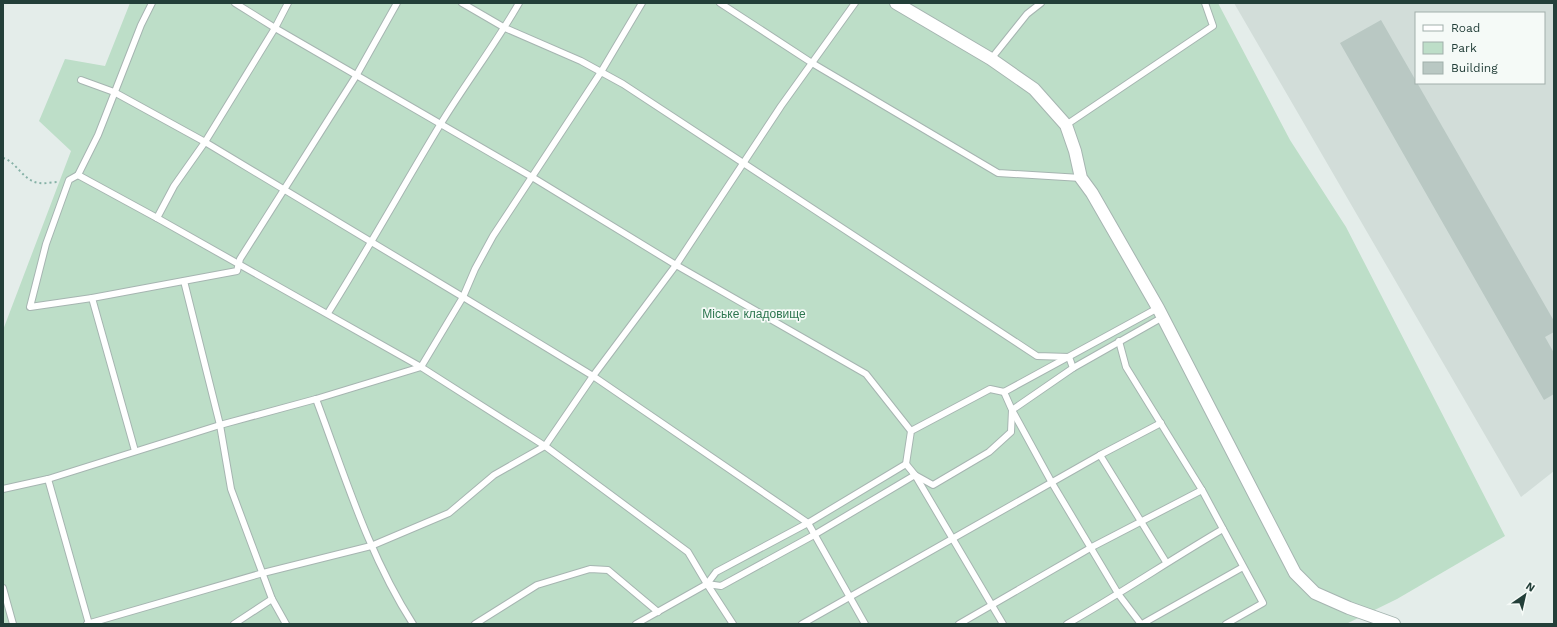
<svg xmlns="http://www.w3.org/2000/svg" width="1557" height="627" viewBox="0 0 1557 627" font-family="'Work Sans',sans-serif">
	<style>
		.built { fill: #d2ddd9; fill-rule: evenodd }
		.green { fill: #bddec8 }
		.building { fill: #b9c8c3 }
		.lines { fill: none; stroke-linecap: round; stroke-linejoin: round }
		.lane-casing { stroke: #a6b5b1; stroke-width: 8 }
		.street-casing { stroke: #a6b5b1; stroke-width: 14 }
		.path { stroke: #85b1a6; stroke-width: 2; stroke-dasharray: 2 3; stroke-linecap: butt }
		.lane { stroke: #fff; stroke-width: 6 }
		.street { stroke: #fff; stroke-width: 12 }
		.labels { text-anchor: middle; stroke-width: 3.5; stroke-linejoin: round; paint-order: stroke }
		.park-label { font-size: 12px; fill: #2d764f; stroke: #f5faf7 }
	</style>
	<rect width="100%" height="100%" fill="#e4edea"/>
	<path class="built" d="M1234 3H1554V471L1521 497ZM1416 13H1544V83H1416Z"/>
	<polygon class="green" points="130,3 1218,3 1290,140 1346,227 1505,536 1397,599 1346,624 3,624 3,330 71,151 39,121 65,59 105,66"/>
	<polygon class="building" points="1381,20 1554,321 1554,332 1545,337 1554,353 1554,394 1544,400 1340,43"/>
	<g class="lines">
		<g class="lane-casing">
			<g id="lane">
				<polyline points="152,3 141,25 98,135 78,175 69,180 46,244 30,307 92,298 237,271 240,259 356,76 397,3"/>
				<polyline points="235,3 275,28 532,177 676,265 866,374 911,431"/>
				<polyline points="462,3 505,28 581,61 623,84 1037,356 1069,357 1073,368"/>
				<polyline points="720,3 812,63 998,173 1081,178"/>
				<polyline points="991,59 1027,14 1041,3"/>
				<polyline points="81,80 114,92 205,142 463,297 593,376 808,523 865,624"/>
				<polyline points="1066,125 1213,26 1205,3"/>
				<polyline points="78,175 157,218 421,367 545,446 688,552 707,584 733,624"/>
				<polyline points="157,218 174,186 205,142 275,28 288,3"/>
				<polyline points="184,281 220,425 231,489 272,599 286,624"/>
				<polyline points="92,298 135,451"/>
				<path d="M328 313C367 251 402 188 440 125 465 84 495 45 519 3"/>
				<polyline points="1119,341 1126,367 1202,490 1263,603 1226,624"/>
				<polyline points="1004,392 1012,410 1052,483 1119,595 1141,624"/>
				<path d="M316 399C345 476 368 554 413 624"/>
				<polyline points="1100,455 1166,562"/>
				<polyline points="906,464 915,475 1003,624"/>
				<polyline points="48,479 89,624"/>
				<polyline points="3,489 48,479 220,425 316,399 421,367 463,297 475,269 493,236 601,72 642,3"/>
				<polyline points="707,584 721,586 814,535 915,475 933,485 989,452 1011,432 1012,410 1073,368 1163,317"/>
				<polyline points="3,588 13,624"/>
				<polyline points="87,624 263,573 371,546 449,513 494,475 545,446 593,376 676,265 781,106 855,3"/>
				<polyline points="234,624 272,599"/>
				<polyline points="475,624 537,585 590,569 608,570 658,612"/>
				<polyline points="636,624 707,584 716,572 808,523 906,464 911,431 990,389 1004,392 1158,308"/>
				<polyline points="802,624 1100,455 1161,423"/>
				<polyline points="959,624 1092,547 1202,490"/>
				<path d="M1067 624C1120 594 1170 560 1223 529"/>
				<polyline points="1142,624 1243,567"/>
			</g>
		</g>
		<g class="street-casing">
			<polyline id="street" points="896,3 991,59 1034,89 1066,125 1075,151 1081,178 1092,193 1158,308 1295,573 1315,593 1349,608 1394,624"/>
		</g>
		<path class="path" d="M3 158C17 162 23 181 39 183 45 184 53 182 59 182"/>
		<use href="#lane" class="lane"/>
		<use href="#street" class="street"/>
	</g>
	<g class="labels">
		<g class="park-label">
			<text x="754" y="318">Міське кладовище</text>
		</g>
	</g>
	<rect width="1557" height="627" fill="none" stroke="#233f39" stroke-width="8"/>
	<rect x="1415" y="12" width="130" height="72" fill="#f5faf7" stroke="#a1afab"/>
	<rect x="1423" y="25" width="20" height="6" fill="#ffffff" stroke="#a1afab"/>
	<text x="1451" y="32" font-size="12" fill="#233f39">Road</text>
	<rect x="1423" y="42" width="20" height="12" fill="#bddec8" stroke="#a1afab"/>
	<text x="1451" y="52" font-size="12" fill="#233f39">Park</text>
	<rect x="1423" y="62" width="20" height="12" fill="#b9c8c3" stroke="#a1afab"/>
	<text x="1451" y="72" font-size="12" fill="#233f39">Building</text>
	<g transform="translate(1525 595) rotate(34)" stroke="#f5faf7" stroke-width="3" paint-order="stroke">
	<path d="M0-3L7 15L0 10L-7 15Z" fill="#233f39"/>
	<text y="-6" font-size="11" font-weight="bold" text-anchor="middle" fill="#233f39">N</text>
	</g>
</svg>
